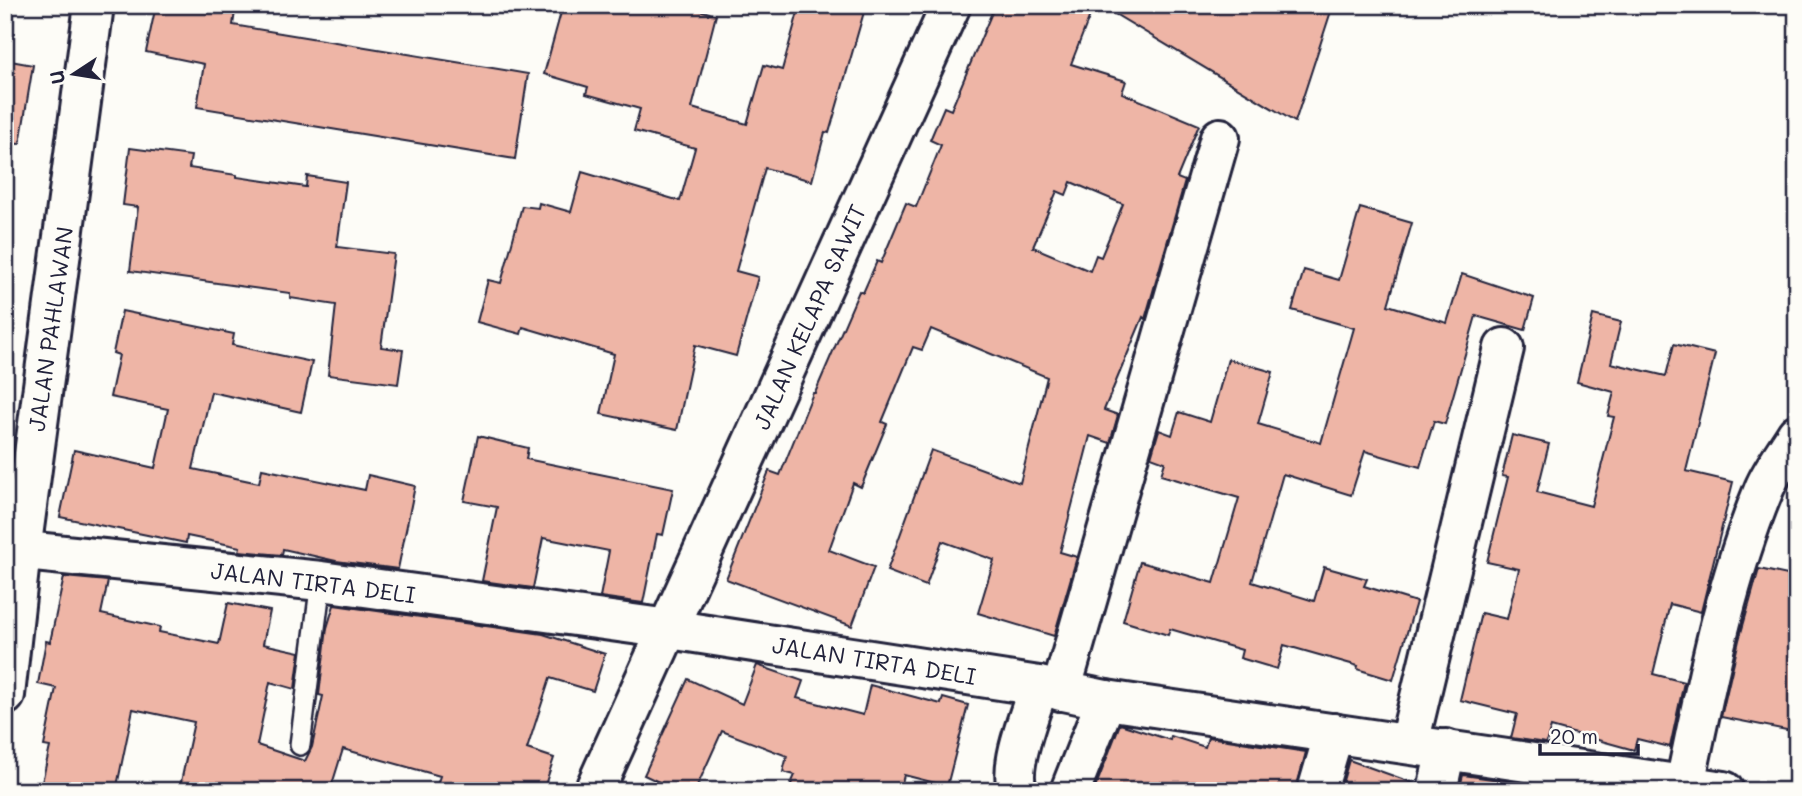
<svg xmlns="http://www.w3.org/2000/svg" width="1802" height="796" viewBox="0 0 1802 796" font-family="Mali,sans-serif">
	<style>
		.building { fill: #eeb5a6; stroke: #22223b; stroke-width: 2; fill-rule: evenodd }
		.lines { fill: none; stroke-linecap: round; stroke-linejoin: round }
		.lane-casing { stroke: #22223b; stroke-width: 24 }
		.street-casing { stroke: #22223b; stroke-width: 44 }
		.secondary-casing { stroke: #22223b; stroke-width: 44 }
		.lane { stroke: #fdfcf7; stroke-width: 19 }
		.street { stroke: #fdfcf7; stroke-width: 38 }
		.secondary { stroke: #fdfcf7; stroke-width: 38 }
		.labels { text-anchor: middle; stroke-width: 5; stroke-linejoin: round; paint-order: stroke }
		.street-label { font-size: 23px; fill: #22223b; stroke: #fdfcf7 }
	</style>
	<rect width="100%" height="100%" fill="#fdfcf7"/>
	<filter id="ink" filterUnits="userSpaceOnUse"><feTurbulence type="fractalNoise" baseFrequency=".0143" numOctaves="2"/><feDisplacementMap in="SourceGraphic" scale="14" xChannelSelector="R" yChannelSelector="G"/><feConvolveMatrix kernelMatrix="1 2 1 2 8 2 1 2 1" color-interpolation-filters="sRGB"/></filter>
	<g filter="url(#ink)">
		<g class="building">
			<polygon points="156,5 236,5 233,25 528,74 515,159 197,107 204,64 146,52"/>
			<polygon points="563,5 682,5 716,15 692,108 747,124 764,65 782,70 800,5 866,5 829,133 825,132 812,181 765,168 736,271 758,277 736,356 695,345 677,430 601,414 614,354 523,327 521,334 477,322 488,280 501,283 522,206 538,208 539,203 571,212 582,172 680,201 695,148 634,131 640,109 586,94 588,87 544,74"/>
			<path d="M995 5H1094L1071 64 1126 81 1122 93 1199 125 1177 178 1185 181 1145 319 1143 317 1104 410 1118 415 1110 443 1090 436 1060 552 1077 557 1054 636 978 613 994 560 942 541 926 586 887 571 931 450 1020 483 1047 377 931 329 922 350 913 347 882 422 887 424 861 487 853 483 829 550 874 567 852 626 726 579 769 471 780 475 813 393H815L859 291 863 293 877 261 881 263 906 203 916 207 941 145 930 140 944 107 951 110ZM1071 182 1123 204 1101 257 1096 255 1090 271 1033 247 1057 191 1066 195Z"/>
			<polygon points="1100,5 1333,5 1295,122"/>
			<polygon points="5,60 33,65 20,144 5,143"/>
			<polygon points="130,148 191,156 189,168 237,175 237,177 306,187 307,176 346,182 337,247 394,254 381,347 403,350 398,384 328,375 336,305 290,298 290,293 130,271 138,207 123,205"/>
			<polygon points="1360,208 1412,223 1388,305 1447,323 1462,274 1534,298 1525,330 1476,316 1445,424 1434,421 1420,467 1365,451 1351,495 1283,474 1252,582 1314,601 1324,567 1367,579 1364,586 1416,602 1393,680 1357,669 1358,666 1284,645 1277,669 1240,658 1242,650 1170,629 1168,635 1123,621 1140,562 1214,583 1239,498 1161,475 1165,462 1151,457 1159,430 1172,435 1179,412 1210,422 1228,359 1273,372 1258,424 1321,443 1354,328 1292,310 1304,270 1339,280"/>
			<polygon points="122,311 234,334 232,345 312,362 301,412 211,392 193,469 259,483 262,469 365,490 368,475 415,486 398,569 336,561 283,549 282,555 239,551 240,547 187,536 186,543 60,517 74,450 155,468 168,409 110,397 119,355 113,353"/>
			<polygon points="1593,315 1621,322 1611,363 1666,376 1674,344 1715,354 1686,471 1733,482 1701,612 1670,604 1653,674 1684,682 1670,747 1637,739 1634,750 1551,727 1546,743 1511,738 1517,714 1460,700 1481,613 1507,619 1519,569 1487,562 1508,477 1502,476 1512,435 1549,444 1537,492 1591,506 1614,417 1608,416 1614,392 1577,382"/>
			<polygon points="478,436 528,448 526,459 673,489 663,535 657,534 643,603 600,597 609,551 543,538 533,588 482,581 497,507 464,501"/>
			<polygon points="1759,569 1797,577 1797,732 1721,717 1739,640"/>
			<polygon points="64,577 108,581 101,614 160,627 159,632 219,644 228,603 270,611 263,644 300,652 295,689 270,682 257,745 305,761 312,747 323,696 319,695 327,628 334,605 543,634 605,654 593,691 550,678 527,749 554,758 543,791 435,791 440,776 343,749 330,791 179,791 194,722 133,709 116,791 40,791 50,747 44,746 56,688 38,684 46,641 50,642"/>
			<polygon points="757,665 803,681 797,698 863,715 870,685 941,704 943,698 968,705 947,786 904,775 900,791 788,791 795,775 783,772 787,756 722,731 695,791 678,791 644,775 688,679 742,704"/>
			<polygon points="1120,724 1170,740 1171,736 1205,747 1208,737 1306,752 1296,791 1094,791"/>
			<polygon points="1349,760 1416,784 1416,791 1340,791"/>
			<polygon points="1463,775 1535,785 1533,791 1459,791"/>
		</g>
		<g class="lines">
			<g class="lane-casing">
				<polyline id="lane" points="300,745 321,581"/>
			</g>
			<g class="street-casing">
				<g id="street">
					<polyline points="1061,691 1220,138"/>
					<polyline points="1409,743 1504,348"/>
					<path d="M1685 784C1706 685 1725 583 1764 489 1772 470 1786 452 1797 434"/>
					<polyline points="594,791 951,5"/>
					<path d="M1018 791C1007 768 1031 711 1039 686"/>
					<polyline points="1070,791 1106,700"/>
					<polyline points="1317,791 1334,733"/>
					<polyline points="1437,791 1446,749"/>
				</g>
			</g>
			<g class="secondary-casing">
				<g id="secondary">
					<polyline points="5,549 321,581 669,629 1039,686 1106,700 1724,791"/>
					<polyline points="5,695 21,551 94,5"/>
				</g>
			</g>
			<use href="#lane" class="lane"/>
			<use href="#street" class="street"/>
			<use href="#secondary" class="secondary"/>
		</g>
	</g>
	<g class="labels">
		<g class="street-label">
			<text transform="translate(810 317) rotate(-66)" y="8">JALAN KELAPA SAWIT</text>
			<text transform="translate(51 329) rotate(-82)" y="8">JALAN PAHLAWAN</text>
			<text transform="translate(313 583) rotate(7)" y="8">JALAN TIRTA DELI</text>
			<text transform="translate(874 661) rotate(9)" y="8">JALAN TIRTA DELI</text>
		</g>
	</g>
	<rect width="1802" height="796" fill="none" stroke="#fdfcf7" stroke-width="28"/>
	<rect x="14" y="14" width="1774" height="768" fill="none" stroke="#22223b" stroke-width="2.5" filter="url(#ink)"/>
	<g transform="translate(74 74) rotate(258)" stroke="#fdfcf7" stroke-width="5" paint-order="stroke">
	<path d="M0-5L12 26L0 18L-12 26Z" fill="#22223b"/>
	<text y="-10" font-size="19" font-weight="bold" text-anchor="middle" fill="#22223b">U</text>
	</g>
	<path d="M1540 744v10h98v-10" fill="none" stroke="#22223b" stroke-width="3.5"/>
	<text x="1550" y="744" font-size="21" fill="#22223b" stroke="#fdfcf7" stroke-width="5" paint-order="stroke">20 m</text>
</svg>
